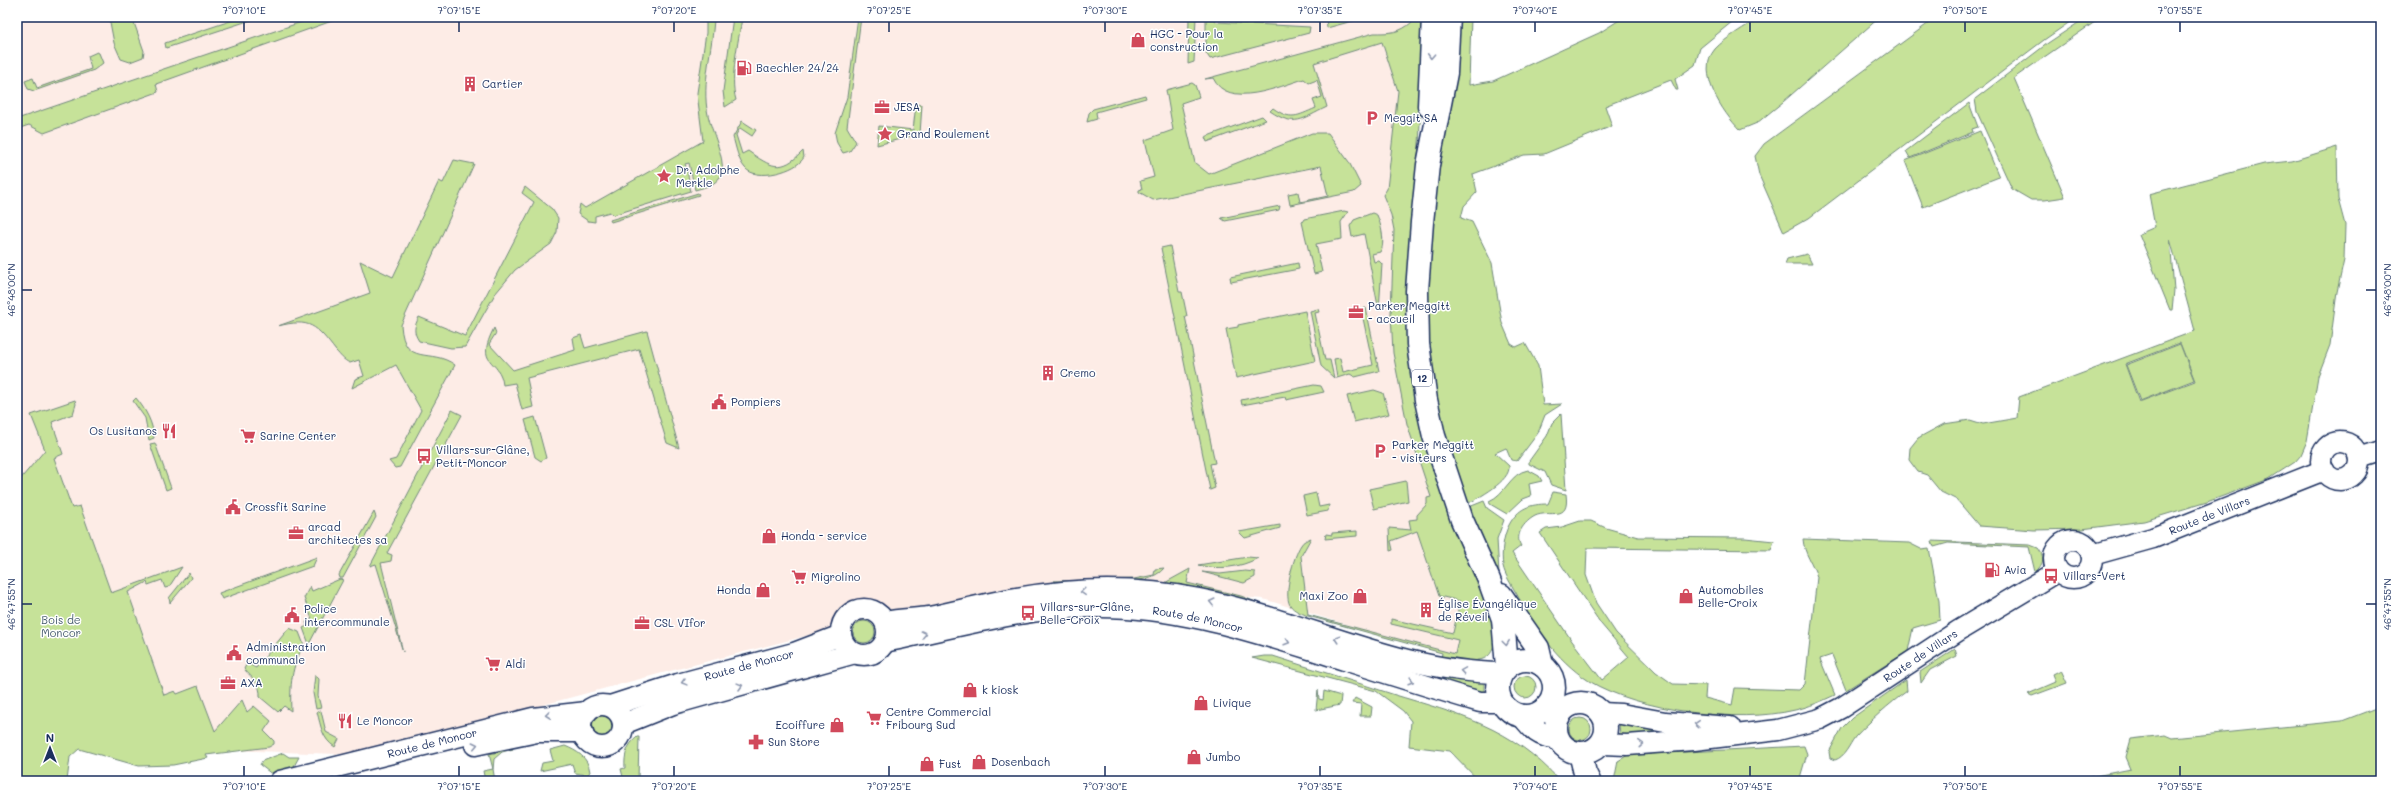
<svg xmlns="http://www.w3.org/2000/svg" width="2398" height="798" viewBox="0 0 2398 798" font-family="Mali,sans-serif">
	<style>
		.built { fill: #fdece6 }
		.green { fill: #c6e299; stroke: #70887c; fill-rule: evenodd }
		.lines { fill: none; stroke-linecap: round; stroke-linejoin: round }
		.secondary-casing { stroke: #1b2f5e; stroke-width: 23 }
		.primary-casing { stroke: #1b2f5e; stroke-width: 25 }
		.highway-casing { stroke: #1b2f5e; stroke-width: 25 }
		.secondary { stroke: #fff; stroke-width: 20 }
		.primary { stroke: #fff; stroke-width: 22 }
		.highway { stroke: #fff; stroke-width: 22 }
		.oneway { stroke: #8d97ae }
		.ticks { fill: none; stroke: #1b2f5e; stroke-width: 1.5 }
		.labels { text-anchor: middle; stroke-width: 3; stroke-linejoin: round; paint-order: stroke }
		.shield { fill: #fff; stroke: #5f6d8e; stroke-width: 1 }
		.shield-label { font-size: 10px; font-weight: bold; fill: #1b2f5e }
		.poi-label { font-size: 11px; fill: #1b2f5e; stroke: #fff; text-anchor: start }
		.street-label { font-size: 11px; fill: #1b2f5e; stroke: #fff }
		.park-label { font-size: 11px; fill: #465c6d; stroke: #fff }
		.neatline { fill: none; stroke: #1b2f5e; stroke-width: 1.5 }
		.ticks-label { font-size: 10px; text-anchor: middle; fill: #1b2f5e }
	</style>
	<rect width="100%" height="100%" fill="#fff"/>
	<filter id="ink" filterUnits="userSpaceOnUse"><feTurbulence type="fractalNoise" baseFrequency=".025" numOctaves="2"/><feDisplacementMap in="SourceGraphic" scale="8" xChannelSelector="R" yChannelSelector="G"/><feConvolveMatrix kernelMatrix="1 2 1 2 8 2 1 2 1" color-interpolation-filters="sRGB"/></filter>
	<g filter="url(#ink)">
		<polygon class="built" points="17,17 1413,17 1402,265 1406,364 1466,563 1460,656 1436,652 1263,599 1219,595 989,594 911,609 670,671 418,738 364,755 88,745 17,530"/>
		<g class="green">
			<polygon points="109,17 132,17 144,51 143,57 130,62 121,59 114,43"/>
			<polygon points="242,17 260,17 166,48 165,43"/>
			<polygon points="316,17 343,17 156,84 158,92 44,133 29,125 17,129 17,119"/>
			<path d="M706 17H714C713 49 701 83 708 115 711 130 725 157 722 172 719 184 706 187 695 190L689 163 685 164C689 173 688 182 691 191L613 215 610 212 595 216V222L588 221 578 214 580 204 585 208 703 141 697 93 706 33Z"/>
			<path d="M733 17H742C739 41 729 77 736 100L725 107 723 91Z"/>
			<polygon points="858,17 861,17 847,127 856,142 850,151 843,153 837,143 835,133 847,97"/>
			<polygon points="1189,17 1196,17 1194,62 1188,64"/>
			<polygon points="1206,17 1211,17 1217,22 1310,27 1309,33 1210,59 1206,53"/>
			<polygon points="1326,17 1367,17 1327,28"/>
			<path d="M1412 17H1425L1419 145 1406 283 1408 357 1416 402 1444 498 1492 617C1502 667 1480 663 1441 658L1442 653 1308 616C1301 613 1294 611 1290 605 1283 594 1294 555 1301 545 1303 541 1307 540 1311 538L1301 556 1308 615 1455 654 1458 640 1391 624V619L1453 633 1460 601 1439 596 1417 531 1391 541 1393 550 1390 551 1389 528 1411 530 1409 520 1417 519V515L1427 504V498L1431 497 1407 424 1393 353 1391 313 1394 230 1391 215 1383 195 1387 189 1398 91 1382 42 1314 63 1327 107C1302 119 1295 128 1270 111L1273 108C1291 121 1297 116 1316 108L1313 100 1322 97 1317 80 1309 83 1304 79C1280 86 1228 110 1213 78L1205 79 1374 33C1390 33 1400 33 1412 22Z"/>
			<path d="M1457 17H1471L1469 85 1493 81 1599 33 1624 17H1738L1700 48 1695 65 1675 79 1678 90H1676L1671 80 1605 106 1612 126 1544 154 1524 155 1473 174 1477 192 1464 206 1461 218 1472 222 1492 263 1502 323 1511 344 1516 347 1525 343 1538 366 1543 405 1562 404 1545 415 1538 433 1517 461 1511 460 1506 448 1495 453 1509 466C1511 481 1478 498 1467 504L1446 439 1435 392 1428 329V287L1436 186 1454 85Z"/>
			<path d="M1760 17H1880L1783 102 1757 123 1740 130C1723 113 1695 72 1715 49 1725 38 1747 26 1760 17Z"/>
			<polygon points="1937,17 2077,17 2044,40 1809,218 1784,232 1759,175 1755,156 1764,144"/>
			<polygon points="2087,17 2102,17 2014,78 2065,197 2045,200 2031,200 2012,189 1977,112 1975,99 2048,43"/>
			<polygon points="97,52 99,53 103,63 94,70 34,91 28,89 25,81 33,78 37,88 91,69 88,56"/>
			<polygon points="1192,83 1195,85 1199,97 1181,103 1195,163 1209,174 1312,133 1328,133 1349,162 1361,186 1354,192 1290,205 1288,194 1298,192 1300,202 1328,196 1321,166 1153,200 1139,192 1139,190 1142,189 1140,181 1154,177 1145,140 1173,130 1166,90"/>
			<polygon points="1145,95 1146,98 1096,112 1097,119 1087,122 1089,113 1093,109"/>
			<polygon points="1969,103 1978,127 1972,129 1973,132 1910,158 1906,151"/>
			<polygon points="916,104 922,105 920,134 877,145 879,126 913,130"/>
			<polygon points="1262,116 1266,120 1207,142 1205,137"/>
			<path d="M742 121 756 130 752 136 740 128 736 135 742 154 748 151C771 167 781 174 803 151L804 157C798 171 756 182 745 168 738 160 736 147 733 137Z"/>
			<polygon points="1980,131 1999,177 1923,207 1905,161"/>
			<path d="M2337 147 2338 199 2345 225 2344 260 2337 292 2330 345 2318 376 2307 441 2301 455 2295 462 2269 479 2207 502 2144 521 2082 529 2034 530 1979 526 1957 500 1941 492 1927 475 1918 472 1909 460 1910 448 1918 438 1944 424 1970 420 1983 424 2017 418 2019 397 2195 331 2170 239 2174 290 2172 310H2170L2139 234 2155 227 2149 194 2264 164 2292 161ZM2180 343 2195 381 2139 402 2125 364Z"/>
			<path d="M454 160 474 164 401 325C404 368 431 347 455 365L400 467 395 468 389 461 396 459 421 410 396 365 352 388 355 379 364 376 359 360 350 363C343 360 341 356 336 351 316 325 310 318 278 326L370 293 360 261 393 277 439 181 443 183Z"/>
			<path d="M525 187 552 209 558 218 557 232 551 244 515 270 495 294 465 347 451 348 419 341C413 332 414 327 419 317L465 336 534 202 522 193Z"/>
			<polygon points="698,193 699,195 611,222 610,220"/>
			<polygon points="1280,206 1279,210 1225,221 1221,218"/>
			<polygon points="1344,211 1348,212 1341,222 1342,239 1316,244 1322,272 1314,274 1302,222 1304,219"/>
			<path d="M1372 213 1377 215C1381 224 1386 244 1380 252L1372 254 1374 262 1379 261 1382 264 1379 311 1364 234 1352 237 1350 226 1354 220Z"/>
			<polygon points="1170,246 1179,292 1182,292 1187,316 1185,316 1215,463 1210,464 1215,488 1210,490 1161,248"/>
			<polygon points="1807,254 1812,264 1785,264 1787,259"/>
			<polygon points="1298,263 1299,269 1231,282 1230,277"/>
			<polygon points="1366,308 1379,371 1355,377 1350,374 1337,378 1334,359 1340,358 1343,372 1373,365 1361,309"/>
			<polygon points="1318,309 1319,312 1315,313 1325,360 1330,360 1334,378 1321,366 1310,311"/>
			<polygon points="1305,311 1315,361 1236,378 1226,329 1238,327 1238,325"/>
			<path d="M494 328 496 333 489 344 513 370 575 350 573 338 581 335 585 348 647 331 679 448 667 443 639 349 527 378 533 407 522 410 515 383 503 385C500 357 474 367 494 328Z"/>
			<polygon points="2180,344 2194,380 2140,401 2126,365"/>
			<polygon points="1314,385 1321,386 1324,392 1286,400 1285,397 1242,405 1241,400"/>
			<polygon points="1374,390 1383,393 1389,414 1354,422 1347,396"/>
			<path d="M136 398C146 410 153 423 154 438L149 440 145 418 133 401Z"/>
			<polygon points="75,400 76,404 73,414 52,422 63,454 54,458 72,508 80,506 111,593 182,567 169,587 165,588 162,580 148,585 147,582 128,592 164,695 175,691 177,694 198,686 215,731 242,700 247,712 254,706 271,721 264,731 274,741 274,744 269,747 206,755 208,758 173,765 139,766 79,749 70,757 67,781 17,781 17,483 45,450 31,415"/>
			<polygon points="452,410 462,415 387,553 392,555 391,561 381,563 403,652 376,564 370,566"/>
			<polygon points="1561,414 1566,490 1551,485 1545,472 1529,464 1529,461 1547,436 1552,423"/>
			<polygon points="535,417 546,458 541,461 535,457 525,420"/>
			<polygon points="155,443 171,488 166,490 150,444"/>
			<path d="M1528 470 1539 476 1542 481 1529 484 1531 496 1523 499 1507 514 1490 504 1489 501C1506 494 1510 473 1528 470Z"/>
			<polygon points="1406,481 1408,501 1374,509 1369,489"/>
			<path d="M1553 492 1566 494C1570 523 1550 509 1535 516 1524 522 1514 535 1521 546L1512 553 1572 641 1602 680 1629 657 1601 624 1540 533 1546 529 1562 527 1580 521H1591L1606 528 1638 537 1745 538 1774 541 1771 550 1587 548 1586 575 1596 603 1616 633 1656 672 1673 684 1706 685 1705 698 1732 705 1735 688 1799 690 1805 684 1817 577C1813 563 1804 554 1803 539L1909 543 1921 549 1929 548 1939 601 1940 620 1913 628 1908 651 1846 690 1832 655 1820 659 1835 695C1822 701 1809 707 1795 710 1738 724 1639 711 1589 681 1555 659 1534 626 1515 591 1511 584 1505 575 1503 566 1501 554 1503 536 1509 525 1518 508 1530 504 1548 504Z"/>
			<polygon points="1316,493 1319,507 1329,505 1328,511 1307,515 1303,496"/>
			<polygon points="1484,501 1487,508 1504,520 1497,539 1499,574 1469,507"/>
			<polygon points="374,512 376,517 343,578 340,578 339,575"/>
			<polygon points="1280,525 1280,528 1245,538 1239,532"/>
			<polygon points="1357,531 1357,536 1325,539 1326,534 1332,535 1332,533"/>
			<path d="M1932 541 2030 545 2038 548C2046 558 2043 565 2035 572L2029 547 1948 543 1934 547Z"/>
			<polygon points="317,557 313,566 222,599 219,593"/>
			<path d="M1248 557 1258 558C1240 568 1218 570 1198 565Z"/>
			<path d="M1164 568C1149 589 1078 583 1054 581L1134 579 1154 575 1155 569Z"/>
			<polygon points="1190,569 1187,583 1241,596 1266,606 1161,585"/>
			<polygon points="1245,571 1255,572 1255,577 1244,583 1202,572 1220,574"/>
			<polygon points="189,573 191,578 170,603 169,598"/>
			<polygon points="340,579 343,580 309,644 303,628 307,626 306,622 312,619 304,598 310,586 312,591"/>
			<circle cx="864" cy="632" r="11"/>
			<path d="M289 628 299 632 304 645C291 667 290 685 291 711L284 706 278 712 260 697C261 684 252 678 244 669L247 663 256 668Z"/>
			<polygon points="1955,649 1957,656 1930,670 1921,683 1920,672"/>
			<path d="M1264 656H1273C1313 669 1353 681 1392 694 1458 714 1512 727 1560 781H1479L1450 751 1409 746 1411 721 1403 711 1376 691 1252 658Z"/>
			<polygon points="2061,670 2067,683 2032,696 2028,694 2056,682 2053,674"/>
			<polygon points="1436,673 1484,678 1484,692 1435,678"/>
			<polygon points="315,675 319,679 318,696 321,708 316,709 313,693"/>
			<circle cx="1525" cy="687" r="11"/>
			<path d="M1906 680 1907 691C1889 704 1870 721 1855 737 1849 745 1845 757 1835 760L1830 758 1829 752 1842 728 1852 718Z"/>
			<polygon points="1318,690 1319,699 1323,700 1324,691 1341,696 1340,705 1316,710"/>
			<polygon points="1355,698 1372,707 1371,716 1360,716 1361,704 1352,703"/>
			<polygon points="2381,706 2381,781 2070,781 2131,769 2126,757 2131,739 2165,735 2172,738 2342,721"/>
			<path d="M321 711 326 732 339 739 335 747C322 739 321 726 317 712Z"/>
			<circle cx="602" cy="726" r="11"/>
			<circle cx="1580" cy="729" r="11"/>
			<polygon points="1619,723 1699,732 1620,736"/>
			<path d="M637 737H639L638 781H624L621 769 625 768C624 755 627 745 637 737Z"/>
			<path d="M565 746C577 751 588 757 590 772L587 775 575 773 572 764 540 771 542 763 553 761 550 750Z"/>
			<polygon points="1804,746 1807,754 1799,781 1614,781 1618,761 1628,755"/>
			<polygon points="513,749 502,752 494,759 493,769 495,781 485,781 483,771 493,769 489,754"/>
			<polygon points="283,753 289,757 299,757 293,768 273,775 260,765 262,761"/>
		</g>
		<g class="lines">
			<g class="secondary-casing">
				<g id="secondary">
					<circle cx="2340" cy="461" r="19"/>
					<polyline points="2359,458 2381,451"/>
					<circle cx="2073" cy="559" r="19"/>
					<path id="s1" d="M2092 555 2153 538 2324 470"/>
					<circle cx="864" cy="632" r="23"/>
					<path d="M885 622C900 619 915 619 929 617 958 611 987 603 1016 598 1075 588 1140 587 1199 599 1301 619 1396 672 1502 673"/>
					<path id="s2" d="M885 642C953 628 1022 608 1091 607 1170 605 1245 629 1319 652 1373 669 1426 686 1480 702H1502"/>
					<circle cx="602" cy="726" r="21"/>
					<path id="s3" d="M610 706 678 684 794 653 841 635"/>
					<polyline points="1602,713 1621,714 1665,722 1730,727"/>
					<polyline points="623,724 673,704 855,653"/>
					<path id="s4" d="M1602 744 1627 745 1694 740 1778 730 1820 719 1841 708 1958 631 2058 571"/>
					<polyline points="475,745 537,732 583,732"/>
					<path id="s5" d="M280 781 533 718 587 712"/>
				</g>
			</g>
			<g class="primary-casing">
				<g id="primary">
					<circle cx="1526" cy="688" r="28"/>
					<circle cx="1581" cy="728" r="25"/>
					<path d="M1523 716C1533 729 1539 736 1556 737"/>
					<polyline points="1580,753 1585,773 1589,781"/>
				</g>
			</g>
			<g class="highway-casing">
				<g id="highway">
					<polyline points="1449,17 1446,73 1428,165 1422,222 1417,291 1418,344 1426,400 1434,436 1462,520 1489,580 1503,619 1507,667"/>
					<polyline points="1429,106 1433,17"/>
					<polyline points="1501,595 1538,648 1542,665"/>
				</g>
			</g>
			<use href="#secondary" class="secondary"/>
			<use href="#primary" class="primary"/>
			<use href="#highway" class="highway"/>
		</g>
		<defs><path id="oneway-chevron" d="M-2-3.5L2.5 0L-2 3.5" fill="none" stroke-width="1.6" stroke-linecap="round" stroke-linejoin="round"/></defs>
		<g class="oneway">
			<use href="#oneway-chevron" transform="translate(1431 56) rotate(93)"/>
			<use href="#oneway-chevron" transform="translate(1083 592) rotate(176)"/>
			<use href="#oneway-chevron" transform="translate(1212 602) rotate(-166)"/>
			<use href="#oneway-chevron" transform="translate(924 634) rotate(-12)"/>
			<use href="#oneway-chevron" transform="translate(1337 639) rotate(-162)"/>
			<use href="#oneway-chevron" transform="translate(1287 642) rotate(17)"/>
			<use href="#oneway-chevron" transform="translate(1506 643) rotate(83)"/>
			<use href="#oneway-chevron" transform="translate(1463 671) rotate(-171)"/>
			<use href="#oneway-chevron" transform="translate(1411 681) rotate(17)"/>
			<use href="#oneway-chevron" transform="translate(684 682) rotate(165)"/>
			<use href="#oneway-chevron" transform="translate(740 686) rotate(-15)"/>
			<use href="#oneway-chevron" transform="translate(548 715) rotate(174)"/>
			<use href="#oneway-chevron" transform="translate(1697 724) rotate(-176)"/>
			<use href="#oneway-chevron" transform="translate(1641 744) rotate(-4)"/>
			<use href="#oneway-chevron" transform="translate(475 745) rotate(-13)"/>
		</g>
	</g>
	<path class="ticks" d="M244 22V32M459 22V32M674 22V32M889 22V32M1105 22V32M1320 22V32M1535 22V32M1750 22V32M1965 22V32M2180 22V32M22 290H32M2366 290H2376M22 604H32M2366 604H2376M244 766V776M459 766V776M674 766V776M889 766V776M1105 766V776M1320 766V776M1535 766V776M1750 766V776M1965 766V776M2180 766V776"/>
	<defs>
		<g id="shop-bare" transform="scale(1.2)"><path d="M-5-2.5h2.3a2.7 3.5 0 0 1 5.4 0H5L5.5 6h-11ZM-1.5-2.5h3a1.5 2.3 0 0 0-3 0Z" fill="#d1495b" stroke="#fff" stroke-width="2.5" paint-order="stroke"/></g>
		<g id="fuel-bare" transform="scale(1.2)"><path d="M-5.5-6h7V0h2V4h1.3V-2.5L3-4.5l.8-.8L6-3V5H2.5V1h-1V6h-7ZM-4.2-4.7v3.2H.2V-4.7Z" fill="#d1495b" stroke="#fff" stroke-width="2.5" paint-order="stroke"/></g>
		<g id="building-bare" transform="scale(1.2)"><path d="M-4-6H4V6H1V3H-1V6H-4ZM-2.5-4.3h1.7v1.8h-1.7ZM.8-4.3h1.7v1.8H.8ZM-2.5-1h1.7V.8h-1.7ZM.8-1h1.7V.8H.8Z" fill="#d1495b" stroke="#fff" stroke-width="2.5" paint-order="stroke"/></g>
		<g id="office-bare" transform="scale(1.2)"><path d="M-6-3h4V-5.5h4V-3h4V5H-6ZM-1-4.5V-3h2v-1.5ZM-6 0V1H6V0Z" fill="#d1495b" stroke="#fff" stroke-width="2.5" paint-order="stroke"/></g>
		<g id="parking-bare" transform="scale(1.2)"><path d="M-3.5-5.5H1a3.5 3.5 0 0 1 0 7H-1V5.5H-3.5ZM-1-3.4V-.6H.8a1.4 1.4 0 0 0 0-2.8Z" fill="#d1495b" stroke="#fff" stroke-width="2.5" paint-order="stroke"/></g>
		<g id="sight-bare" transform="scale(1.2)"><path d="M0-6L1.8-2.2L6-1.7L2.9 1.2L3.7 5.4L0 3.3L-3.7 5.4L-2.9 1.2L-6-1.7L-1.8-2.2Z" fill="#d1495b" stroke="#fff" stroke-width="2.5" paint-order="stroke"/></g>
		<g id="civic-bare" transform="scale(1.2)"><path d="M-.6-6.5H3V-4.5H.6V-3L4-1V1h2V6H-6V1h2V-1L-.6-3ZM-1.2 2.5V6h2.4V2.5Z" fill="#d1495b" stroke="#fff" stroke-width="2.5" paint-order="stroke"/></g>
		<g id="restaurant-bare" transform="scale(1.2)"><path d="M-5-6h1v4h1v-4h1v4h1v-4h1v5L-1.5 .5V6h-2V.5L-5-1ZM5-6V6H3V1.5H1.5Q1.5-4 5-6Z" fill="#d1495b" stroke="#fff" stroke-width="2.5" paint-order="stroke"/></g>
		<g id="supermarket-bare" transform="scale(1.2)"><path d="M-6-5.5h2.5l.6 2H6L4.5 2H-2.5L-4.4-4H-6ZM-1.5 3.2a1.3 1.3 0 1 0 .1 0ZM3 3.2a1.3 1.3 0 1 0 .1 0Z" fill="#d1495b" stroke="#fff" stroke-width="2.5" paint-order="stroke"/></g>
		<g id="bus-bare" transform="scale(1.2)"><path d="M-5-6H5V4H4V6H2V4H-2V6H-4V4H-5ZM-3.5-4V0h7V-4ZM-3.5 1.2v1.5H-2V1.2ZM2 1.2v1.5H3.5V1.2Z" fill="#d1495b" stroke="#fff" stroke-width="2.5" paint-order="stroke"/></g>
		<g id="pharmacy-bare" transform="scale(1.2)"><path d="M-2-6h4v4h4v4h-4v4h-4v-4h-4v-4h4Z" fill="#d1495b" stroke="#fff" stroke-width="2.5" paint-order="stroke"/></g>
	</defs>
	<g fill-rule="evenodd">
		<use href="#shop-bare" x="1138" y="40"/>
		<use href="#fuel-bare" x="744" y="68"/>
		<use href="#building-bare" x="470" y="84"/>
		<use href="#office-bare" x="882" y="107"/>
		<use href="#parking-bare" x="1372" y="118"/>
		<use href="#sight-bare" x="885" y="134"/>
		<use href="#sight-bare" x="664" y="176"/>
		<use href="#office-bare" x="1356" y="312"/>
		<use href="#building-bare" x="1048" y="373"/>
		<use href="#civic-bare" x="719" y="402"/>
		<use href="#restaurant-bare" x="169" y="431"/>
		<use href="#supermarket-bare" x="248" y="436"/>
		<use href="#parking-bare" x="1380" y="451"/>
		<use href="#bus-bare" x="424" y="456"/>
		<use href="#civic-bare" x="233" y="507"/>
		<use href="#office-bare" x="296" y="533"/>
		<use href="#shop-bare" x="769" y="536"/>
		<use href="#fuel-bare" x="1992" y="570"/>
		<use href="#bus-bare" x="2051" y="576"/>
		<use href="#supermarket-bare" x="799" y="577"/>
		<use href="#shop-bare" x="763" y="590"/>
		<use href="#shop-bare" x="1360" y="596"/>
		<use href="#shop-bare" x="1686" y="596"/>
		<use href="#building-bare" x="1426" y="610"/>
		<use href="#bus-bare" x="1028" y="613"/>
		<use href="#civic-bare" x="292" y="615"/>
		<use href="#office-bare" x="642" y="623"/>
		<use href="#civic-bare" x="234" y="653"/>
		<use href="#supermarket-bare" x="493" y="664"/>
		<use href="#office-bare" x="228" y="683"/>
		<use href="#shop-bare" x="970" y="690"/>
		<use href="#shop-bare" x="1201" y="703"/>
		<use href="#supermarket-bare" x="874" y="718"/>
		<use href="#restaurant-bare" x="345" y="721"/>
		<use href="#shop-bare" x="837" y="725"/>
		<use href="#pharmacy-bare" x="756" y="742"/>
		<use href="#shop-bare" x="1194" y="757"/>
		<use href="#shop-bare" x="979" y="762"/>
		<use href="#shop-bare" x="927" y="764"/>
	</g>
	<g class="labels">
		<rect class="shield" x="1412" y="370" width="20" height="16" rx="3"/>
		<g class="shield-label">
			<text x="1422" y="382">12</text>
		</g>
		<g class="poi-label">
			<text x="1150" y="38">HGC - Pour la<tspan x="1150" dy="13">construction</tspan></text>
			<text x="756" y="72">Baechler 24/24</text>
			<text x="482" y="88">Cartier</text>
			<text x="894" y="111">JESA</text>
			<text x="1384" y="122">Meggit SA</text>
			<text x="897" y="138">Grand Roulement</text>
			<text x="676" y="174">Dr. Adolphe<tspan x="676" dy="13">Merkle</tspan></text>
			<text x="1368" y="310">Parker Meggitt<tspan x="1368" dy="13">- accueil</tspan></text>
			<text x="1060" y="377">Cremo</text>
			<text x="731" y="406">Pompiers</text>
			<text x="157" y="435" text-anchor="end">Os Lusitanos</text>
			<text x="260" y="440">Sarine Center</text>
			<text x="1392" y="449">Parker Meggitt<tspan x="1392" dy="13">- visiteurs</tspan></text>
			<text x="436" y="454">Villars-sur-Glâne,<tspan x="436" dy="13">Petit-Moncor</tspan></text>
			<text x="245" y="511">Crossfit Sarine</text>
			<text x="308" y="531">arcad<tspan x="308" dy="13">architectes sa</tspan></text>
			<text x="781" y="540">Honda - service</text>
			<text x="2004" y="574">Avia</text>
			<text x="2063" y="580">Villars-Vert</text>
			<text x="811" y="581">Migrolino</text>
			<text x="751" y="594" text-anchor="end">Honda</text>
			<text x="1698" y="594">Automobiles<tspan x="1698" dy="13">Belle-Croix</tspan></text>
			<text x="1348" y="600" text-anchor="end">Maxi Zoo</text>
			<text x="1438" y="608">Église Évangélique<tspan x="1438" dy="13">de Réveil</tspan></text>
			<text x="1040" y="611">Villars-sur-Glâne,<tspan x="1040" dy="13">Belle-Croix</tspan></text>
			<text x="304" y="613">Police<tspan x="304" dy="13">intercommunale</tspan></text>
			<text x="654" y="627">CSL VIfor</text>
			<text x="246" y="651">Administration<tspan x="246" dy="13">communale</tspan></text>
			<text x="505" y="668">Aldi</text>
			<text x="240" y="687">AXA</text>
			<text x="982" y="694">k kiosk</text>
			<text x="1213" y="707">Livique</text>
			<text x="886" y="716">Centre Commercial<tspan x="886" dy="13">Fribourg Sud</tspan></text>
			<text x="357" y="725">Le Moncor</text>
			<text x="825" y="729" text-anchor="end">Ecoiffure</text>
			<text x="768" y="746">Sun Store</text>
			<text x="1206" y="761">Jumbo</text>
			<text x="991" y="766">Dosenbach</text>
			<text x="939" y="768">Fust</text>
		</g>
		<g class="street-label">
			<text dy="4" stroke="none"><textPath href="#s1" startOffset="124">Route de Villars</textPath></text>
			<text dy="4" stroke="none"><textPath href="#s2" startOffset="317">Route de Moncor</textPath></text>
			<text dy="4" stroke="none"><textPath href="#s4" startOffset="339">Route de Villars</textPath></text>
			<text dy="4" stroke="none"><textPath href="#s3" startOffset="145">Route de Moncor</textPath></text>
			<text dy="4" stroke="none"><textPath href="#s5" startOffset="157">Route de Moncor</textPath></text>
		</g>
		<g class="park-label">
			<text x="61" y="624">Bois de<tspan x="61" dy="13">Moncor</tspan></text>
		</g>
	</g>
	<rect width="2398" height="798" fill="none" stroke="#fff" stroke-width="44"/>
	<g transform="translate(50 748)" stroke="#ffffff" stroke-width="3" paint-order="stroke">
	<path d="M0-3L7 15L0 10L-7 15Z" fill="#1b2f5e"/>
	<text y="-6" font-size="11" font-weight="bold" text-anchor="middle" fill="#1b2f5e">N</text>
	</g>
	<rect x="22" y="22" width="2354" height="754" class="neatline"/>
	<g class="ticks-label">
		<text x="244" y="14">7°07'10"E</text>
		<text x="459" y="14">7°07'15"E</text>
		<text x="674" y="14">7°07'20"E</text>
		<text x="889" y="14">7°07'25"E</text>
		<text x="1105" y="14">7°07'30"E</text>
		<text x="1320" y="14">7°07'35"E</text>
		<text x="1535" y="14">7°07'40"E</text>
		<text x="1750" y="14">7°07'45"E</text>
		<text x="1965" y="14">7°07'50"E</text>
		<text x="2180" y="14">7°07'55"E</text>
		<text transform="translate(11 290) rotate(-90)" y="4">46°48'00"N</text>
		<text transform="translate(2387 290) rotate(-90)" y="4">46°48'00"N</text>
		<text transform="translate(11 604) rotate(-90)" y="4">46°47'55"N</text>
		<text transform="translate(2387 604) rotate(-90)" y="4">46°47'55"N</text>
		<text x="244" y="790">7°07'10"E</text>
		<text x="459" y="790">7°07'15"E</text>
		<text x="674" y="790">7°07'20"E</text>
		<text x="889" y="790">7°07'25"E</text>
		<text x="1105" y="790">7°07'30"E</text>
		<text x="1320" y="790">7°07'35"E</text>
		<text x="1535" y="790">7°07'40"E</text>
		<text x="1750" y="790">7°07'45"E</text>
		<text x="1965" y="790">7°07'50"E</text>
		<text x="2180" y="790">7°07'55"E</text>
	</g>
</svg>
